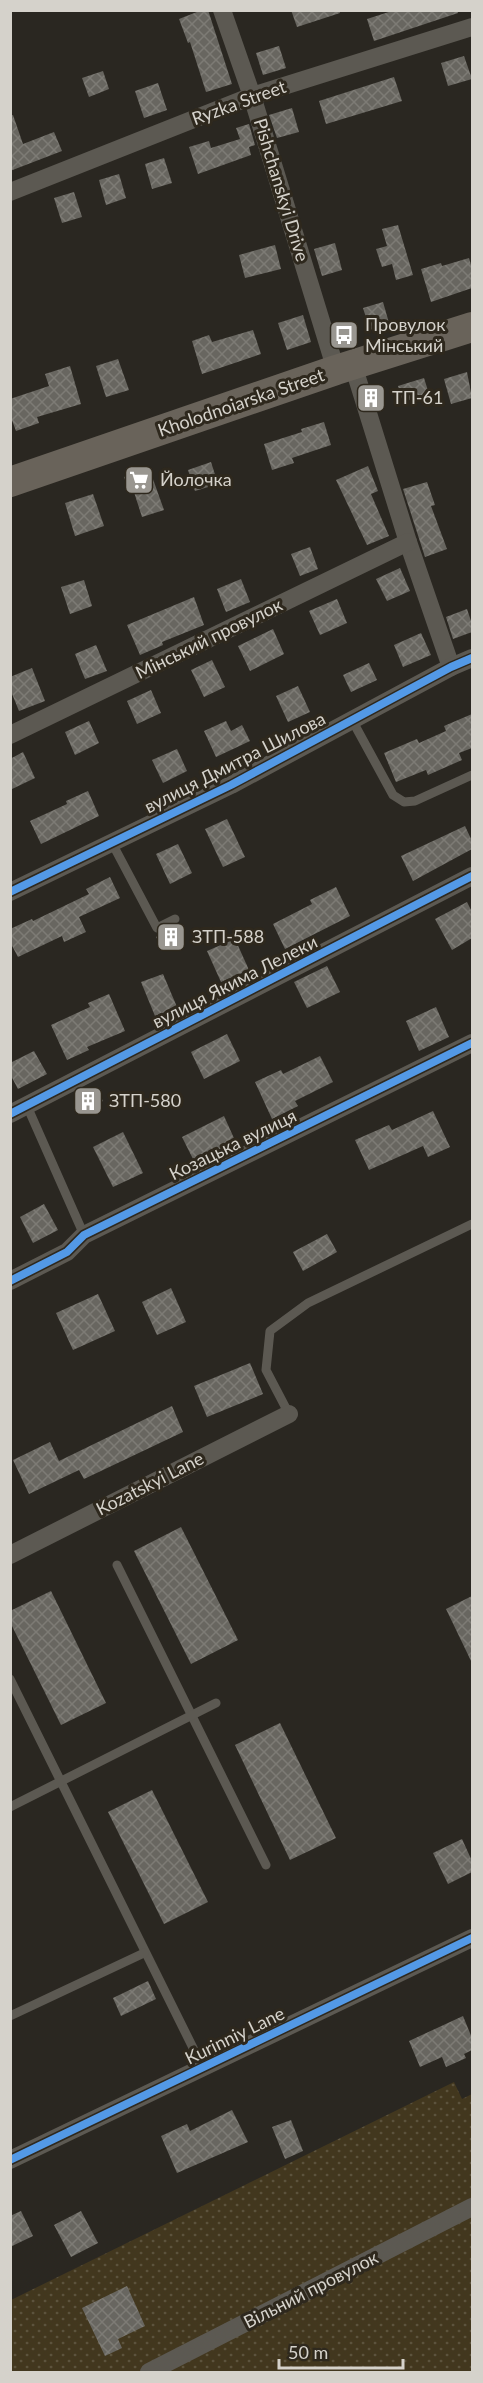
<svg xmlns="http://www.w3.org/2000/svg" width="483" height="2383" viewBox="0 0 483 2383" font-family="Lato,sans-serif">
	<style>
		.grass { fill: url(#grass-dots) }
		.building { fill: url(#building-cross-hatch) }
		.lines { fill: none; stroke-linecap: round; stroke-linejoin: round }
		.lane { stroke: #5c5952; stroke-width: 9 }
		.street { stroke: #5c5952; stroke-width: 18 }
		.primary { stroke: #69635a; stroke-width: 30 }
		.cycleway-casing { stroke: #2e281d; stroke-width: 11 }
		.cycleway { stroke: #5399e6; stroke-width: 8 }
		.labels { text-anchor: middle; stroke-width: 6; stroke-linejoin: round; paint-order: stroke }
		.street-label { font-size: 18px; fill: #d5d2cb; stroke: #2e281d }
		.poi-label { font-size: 18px; fill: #d5d2cb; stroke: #2e281d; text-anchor: start }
	</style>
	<defs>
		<pattern id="grass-dots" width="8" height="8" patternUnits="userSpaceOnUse" patternTransform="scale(1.5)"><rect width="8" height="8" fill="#42371e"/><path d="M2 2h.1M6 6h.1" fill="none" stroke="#5c533d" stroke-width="1.8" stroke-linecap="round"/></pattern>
		<pattern id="building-cross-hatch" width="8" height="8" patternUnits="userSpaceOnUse" patternTransform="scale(1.5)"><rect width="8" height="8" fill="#686660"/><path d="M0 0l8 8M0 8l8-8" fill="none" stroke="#7d7b75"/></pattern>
	</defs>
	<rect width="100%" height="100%" fill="#2a2721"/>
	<polygon class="grass" points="454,2082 462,2099 472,2094 472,2372 11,2372 11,2300"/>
	<g class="building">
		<polygon points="202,10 208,10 232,84 206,92 190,42 188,43 179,19"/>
		<polygon points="291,10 339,10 340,13 297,27"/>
		<polygon points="395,10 457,10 458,13 374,41 367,19"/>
		<polygon points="279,46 286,68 263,75 256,53"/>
		<polygon points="464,56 472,79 448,86 441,63"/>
		<polygon points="103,71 109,89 89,97 82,78"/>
		<polygon points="394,77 402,101 326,124 319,101"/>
		<polygon points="158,83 167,110 144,118 135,91"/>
		<polygon points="292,108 299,132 277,138 269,115"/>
		<polygon points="13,115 23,144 54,132 62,151 10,171 10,116"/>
		<polygon points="249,124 255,145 249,147 251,155 198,174 189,147 209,141 211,148 240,139 236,128"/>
		<polygon points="164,158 172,183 152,189 145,164"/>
		<polygon points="119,174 126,198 106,205 99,180"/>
		<polygon points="74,192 82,217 62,223 54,198"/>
		<polygon points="398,225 413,275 396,280 392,264 382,267 376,249 387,246 382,229"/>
		<polygon points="335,243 342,270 322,276 314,249"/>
		<polygon points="275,245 281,269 245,278 239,255"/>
		<polygon points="469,258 472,268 472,288 431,302 421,269 441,263 442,266"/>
		<polygon points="383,302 389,323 370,330 363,308"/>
		<polygon points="303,315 311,342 287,350 278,323"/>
		<polygon points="253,330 261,354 202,374 192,341 209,335 212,342"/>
		<polygon points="118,359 129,390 106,397 96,366"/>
		<polygon points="70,366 81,404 37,417 39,423 16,431 10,415 10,399 49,386 45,374"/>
		<polygon points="467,372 472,398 451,404 444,379"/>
		<polygon points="424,378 429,394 403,402 398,386"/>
		<polygon points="324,422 331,445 292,458 294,463 272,470 264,444 302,432 301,429"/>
		<polygon points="211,462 218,484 195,491 188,470"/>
		<polygon points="368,466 378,491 371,494 389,536 367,545 336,480"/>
		<polygon points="149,468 164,510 142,517 133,489 129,491 124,477"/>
		<polygon points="427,482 435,505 431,506 447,549 425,557 403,489"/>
		<polygon points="93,494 104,526 75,536 65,503"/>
		<polygon points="310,547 318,569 300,576 291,554"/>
		<polygon points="400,568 410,591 387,601 376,579"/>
		<polygon points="241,579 250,602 226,612 217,589"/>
		<polygon points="84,580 92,606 70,614 61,587"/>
		<polygon points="194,597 204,625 162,642 163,645 140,655 127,625"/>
		<polygon points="337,599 347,623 320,635 309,611"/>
		<polygon points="467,609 472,624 472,632 453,639 446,617"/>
		<polygon points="273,629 284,654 250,671 238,646"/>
		<polygon points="421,633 431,655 403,667 394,645"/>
		<polygon points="96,645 107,671 85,679 75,654"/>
		<polygon points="212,660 225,687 204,697 191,670"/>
		<polygon points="369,663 377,680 351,692 343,675"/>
		<polygon points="32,668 45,701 19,711 10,689 10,677"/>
		<polygon points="298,686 310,712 288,722 276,696"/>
		<polygon points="151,690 161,713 137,724 127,701"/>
		<polygon points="472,714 472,748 459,753 462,760 428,775 426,770 396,782 384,753 417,739 419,743 446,731 444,726"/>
		<polygon points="89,721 99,743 75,755 65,732"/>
		<polygon points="226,721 231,731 242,725 250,741 216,757 204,731"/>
		<polygon points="177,749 187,771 163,783 152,760"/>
		<polygon points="23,752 35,778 10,790 10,759"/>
		<polygon points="88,791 99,816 41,844 30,821 67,804 66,801"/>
		<polygon points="227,819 245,857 223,867 205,829"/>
		<polygon points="465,826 472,841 472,849 413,881 401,856"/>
		<polygon points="178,844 192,873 170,884 156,854"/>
		<polygon points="110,877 120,898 79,917 86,932 64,942 62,936 18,957 10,942 10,929 32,919 33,921 89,894 86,889"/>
		<polygon points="336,887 350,916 285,949 273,924 312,904 310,900"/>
		<polygon points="467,902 472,912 472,938 452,950 435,919"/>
		<polygon points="178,925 185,938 163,949 156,937"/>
		<polygon points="235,939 249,970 221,982 207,951"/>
		<polygon points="327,966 340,992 307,1008 294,982"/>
		<polygon points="163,974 177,1007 155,1016 141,982"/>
		<polygon points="109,994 125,1031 87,1047 89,1050 67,1060 51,1025 90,1007 88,1003"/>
		<polygon points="436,1007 449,1037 419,1051 406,1021"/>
		<polygon points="227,1034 240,1061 204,1079 191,1052"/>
		<polygon points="34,1051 47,1074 18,1089 10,1074 10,1063"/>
		<polygon points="320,1056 333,1082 295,1101 298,1106 272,1119 255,1082 281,1070 283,1074"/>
		<polygon points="96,1089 103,1101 89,1108 83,1095"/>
		<polygon points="433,1111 450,1147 428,1157 423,1146 369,1170 355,1140 389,1125 392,1130"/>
		<polygon points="224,1116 237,1145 196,1165 182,1137"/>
		<polygon points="123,1132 143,1173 113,1187 93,1147"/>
		<polygon points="44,1204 58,1230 33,1243 20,1217"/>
		<polygon points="327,1234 337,1252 303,1271 293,1252"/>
		<polygon points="171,1288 186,1322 157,1335 142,1302"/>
		<polygon points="98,1294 115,1331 73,1350 56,1313"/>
		<polygon points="250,1363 263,1394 207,1417 194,1386"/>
		<polygon points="172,1406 183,1432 84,1479 79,1470 29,1494 13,1460 50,1442 59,1461"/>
		<polygon points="181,1527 238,1640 191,1664 134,1551"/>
		<polygon points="51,1591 106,1703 61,1725 10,1622 10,1611"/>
		<polygon points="472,1596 472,1663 446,1609"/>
		<polygon points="280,1723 336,1838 290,1860 235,1745"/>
		<polygon points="152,1790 208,1902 164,1924 108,1812"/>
		<polygon points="462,1839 472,1861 472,1872 448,1884 433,1853"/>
		<polygon points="148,1981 156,1999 121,2016 113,1998"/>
		<polygon points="463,2016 472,2038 472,2050 464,2054 466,2058 446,2067 442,2057 420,2067 409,2041"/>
		<polygon points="232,2110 248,2142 177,2173 161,2136 187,2124 190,2131"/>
		<polygon points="291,2120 303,2151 285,2159 272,2127"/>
		<polygon points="21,2211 33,2236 10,2247 10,2216"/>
		<polygon points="81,2211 98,2243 71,2257 54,2225"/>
		<polygon points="127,2286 145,2326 118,2339 122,2348 105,2356 82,2308"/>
	</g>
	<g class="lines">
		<g class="lane">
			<polyline points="352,720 393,795 404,802 415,801 472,775"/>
			<polyline points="112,843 157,928 175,919"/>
			<polyline points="27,1106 84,1235"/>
			<polyline points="289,1414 266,1370 270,1331 308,1303 472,1224"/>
			<polyline points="117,1565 266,1865"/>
			<polyline points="10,1679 203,2068"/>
			<polyline points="10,1807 216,1703"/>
			<polyline points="10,2016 144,1953"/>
		</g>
		<g class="street">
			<polyline points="222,10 252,96 336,370"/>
			<polyline points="10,192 252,96 472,27"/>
			<polyline points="353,365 408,542 451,667"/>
			<polyline points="10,735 408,542"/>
			<polyline points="10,892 231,785 451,667 472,658"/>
			<polyline points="10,1114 472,876"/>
			<polyline points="10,1281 67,1252 84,1235 472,1043"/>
			<polyline points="10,1555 289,1414"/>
			<polyline points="10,2160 472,1938"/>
			<polyline points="149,2372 472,2207"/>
		</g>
		<polyline class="primary" points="10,482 336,370 472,327"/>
		<g class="cycleway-casing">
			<g id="cycleway">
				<polyline points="10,892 231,785 451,667 472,658"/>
				<polyline points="10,1114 472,876"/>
				<polyline points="10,1281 67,1252 84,1235 472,1043"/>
				<polyline points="10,2160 472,1938"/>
			</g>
		</g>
		<use href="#cycleway" class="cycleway"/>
	</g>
	<defs>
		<g id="bus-square" transform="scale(1.5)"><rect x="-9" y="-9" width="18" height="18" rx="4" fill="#999690" stroke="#2e281d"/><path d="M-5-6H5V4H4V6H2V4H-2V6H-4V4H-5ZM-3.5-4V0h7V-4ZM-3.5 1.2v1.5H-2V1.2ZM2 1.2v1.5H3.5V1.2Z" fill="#fff"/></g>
		<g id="building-square" transform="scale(1.5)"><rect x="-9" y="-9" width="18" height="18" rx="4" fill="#999690" stroke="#2e281d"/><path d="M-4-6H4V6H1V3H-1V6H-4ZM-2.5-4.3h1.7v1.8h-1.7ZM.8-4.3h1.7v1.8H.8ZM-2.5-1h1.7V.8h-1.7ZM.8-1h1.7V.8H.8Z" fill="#fff"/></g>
		<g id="supermarket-square" transform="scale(1.5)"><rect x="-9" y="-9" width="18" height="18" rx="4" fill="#999690" stroke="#2e281d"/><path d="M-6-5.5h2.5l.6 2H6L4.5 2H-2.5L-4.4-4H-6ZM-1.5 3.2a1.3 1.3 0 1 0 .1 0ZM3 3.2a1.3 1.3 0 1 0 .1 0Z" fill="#fff"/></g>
	</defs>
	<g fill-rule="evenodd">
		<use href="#bus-square" x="344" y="335"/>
		<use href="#building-square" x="371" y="398"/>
		<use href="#supermarket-square" x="139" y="480"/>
		<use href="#building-square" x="171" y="937"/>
		<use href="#building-square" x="88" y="1101"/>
	</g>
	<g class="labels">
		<g class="street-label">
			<text transform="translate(239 103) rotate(-20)" y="6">Ryzka Street</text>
			<text transform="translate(281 190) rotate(73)" y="6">Pishchanskyi Drive</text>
			<text transform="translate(241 403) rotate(-19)" y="6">Kholodnoiarska Street</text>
			<text transform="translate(209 639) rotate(-26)" y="6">Мінський провулок</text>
			<text transform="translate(235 763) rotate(-27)" y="6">вулиця Дмитра Шилова</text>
			<text transform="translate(235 982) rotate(-27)" y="6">вулиця Якима Лелеки</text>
			<text transform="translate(233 1145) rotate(-26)" y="6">Козацька вулиця</text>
			<text transform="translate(150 1484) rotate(-27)" y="6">Kozatskyi Lane</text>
			<text transform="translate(235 2036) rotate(-26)" y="6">Kurinniy Lane</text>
			<text transform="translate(311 2290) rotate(-27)" y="6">Вільний провулок</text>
		</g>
		<g class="poi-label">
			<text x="365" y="331">Провулок<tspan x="365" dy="21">Мінський</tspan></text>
			<text x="392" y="404">ТП-61</text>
			<text x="160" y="486">Йолочка</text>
			<text x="192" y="943">ЗТП-588</text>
			<text x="109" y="1107">ЗТП-580</text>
		</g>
	</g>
	<rect width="483" height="2383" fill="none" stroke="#d5d2cb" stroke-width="24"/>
	<path d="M279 2359v9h124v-9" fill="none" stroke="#d5d2cb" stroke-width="3"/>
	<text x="288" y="2359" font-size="18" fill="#d5d2cb" stroke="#2e281d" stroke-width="4.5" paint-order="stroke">50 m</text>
</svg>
